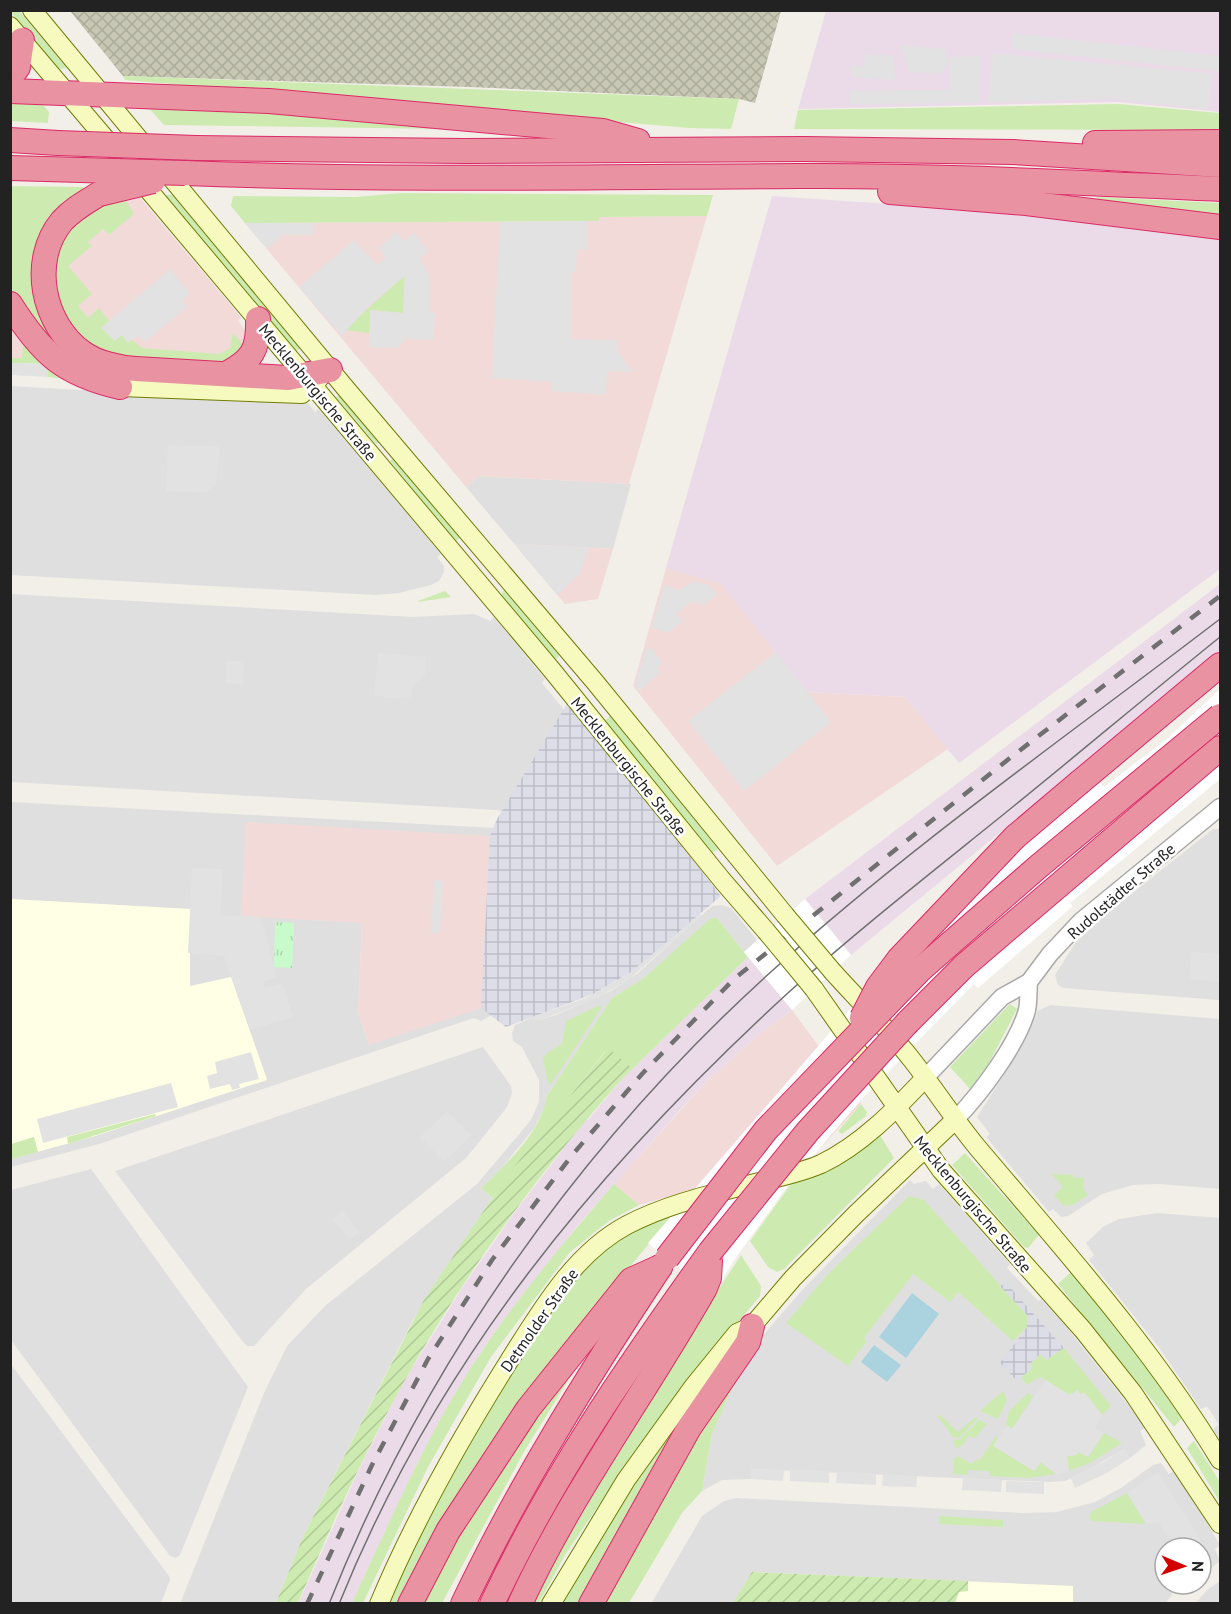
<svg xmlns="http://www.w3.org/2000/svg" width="1231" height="1614" viewBox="0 0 1231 1614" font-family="'PT Sans',sans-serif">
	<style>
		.residential { fill: #e0dfdf; fill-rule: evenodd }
		.commercial { fill: #f2dad9 }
		.industrial { fill: #ebdbe8 }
		.education { fill: #ffffe5 }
		.construction { fill: url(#construction-cross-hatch) }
		.grass { fill: #cdebb0 }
		.park { fill: url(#park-tufts) }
		.garden { fill: url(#garden-furrows) }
		.parking { fill: #e2e2e2 }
		.plaza { fill: url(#plaza-grid) }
		.water { fill: #aad3df }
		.pier { fill: #fff }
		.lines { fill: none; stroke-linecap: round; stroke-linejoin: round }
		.tertiary-casing { stroke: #a9a9a9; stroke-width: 19 }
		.secondary-casing { stroke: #707d05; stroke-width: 20 }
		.motorway-casing { stroke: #dc2a67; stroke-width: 26 }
		.tertiary { stroke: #fff; stroke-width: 16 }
		.secondary { stroke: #f7fabf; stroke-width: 18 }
		.motorway { stroke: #e892a2; stroke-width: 24 }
		.tram { stroke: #707070; stroke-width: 1.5 }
		.rail { stroke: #707070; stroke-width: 4.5; stroke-dasharray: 12 12; stroke-linecap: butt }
		.secondary-bridge-casing { stroke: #707d05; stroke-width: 20; stroke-linecap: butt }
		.motorway-bridge-casing { stroke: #dc2a67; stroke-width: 26; stroke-linecap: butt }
		.secondary-bridge { stroke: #f7fabf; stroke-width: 18 }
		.motorway-bridge { stroke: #e892a2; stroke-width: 24 }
		.labels { text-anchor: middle; stroke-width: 5; stroke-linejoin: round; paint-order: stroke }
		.street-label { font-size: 16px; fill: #222; stroke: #fff }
	</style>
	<defs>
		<pattern id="construction-cross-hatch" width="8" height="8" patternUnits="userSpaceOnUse" patternTransform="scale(1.5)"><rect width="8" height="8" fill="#c7c7b4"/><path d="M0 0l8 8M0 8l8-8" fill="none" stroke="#abab9a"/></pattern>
		<pattern id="park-tufts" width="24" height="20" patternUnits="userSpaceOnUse" patternTransform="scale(1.5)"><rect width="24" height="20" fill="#c8facc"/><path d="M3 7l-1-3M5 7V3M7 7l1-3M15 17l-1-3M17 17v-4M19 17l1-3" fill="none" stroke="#acd6af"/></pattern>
		<pattern id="garden-furrows" width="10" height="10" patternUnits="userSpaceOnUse" patternTransform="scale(1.5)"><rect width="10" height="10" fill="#cdebb0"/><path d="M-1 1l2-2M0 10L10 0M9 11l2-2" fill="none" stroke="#b0c997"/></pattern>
		<pattern id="plaza-grid" width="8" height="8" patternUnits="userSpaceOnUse" patternTransform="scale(1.5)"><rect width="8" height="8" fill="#dddde8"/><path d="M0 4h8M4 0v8" fill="none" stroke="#bdbdc7"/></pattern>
	</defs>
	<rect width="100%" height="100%" fill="#f2efe9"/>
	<g class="residential">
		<polygon points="10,386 308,403 315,412 319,409 441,554 437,557 444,566 444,572 439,581 431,585 399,593 376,595 11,575"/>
		<polygon points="479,476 631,484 613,549 519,544 516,546 466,487"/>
		<polygon points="10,594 413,617 474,614 490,621 494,617 545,679 542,683 575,723 509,814 496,810 11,782"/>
		<path d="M10 802 495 828V1013L481 1021 474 1018 99 1144 11 1167V1159L95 1136 267 1079 231 978 190 987V909L11 899ZM490 836 369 1045 358 1012 362 922 310 920Z"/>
		<polygon points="1213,829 1220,829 1220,1000 1063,988 1058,985 1055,975 1076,942 1109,912"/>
		<polygon points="722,905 731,908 757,940 744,952 717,918 644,979 612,998 547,1096 545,1107 535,1127 501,1169 481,1188 492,1198 413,1320 302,1539 276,1603 180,1604 264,1393 287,1346 325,1306 477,1184 531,1120 539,1102 539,1080 522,1047 513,1041 512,1033 515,1025 531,1018 538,1020 556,1015 611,991 638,973 712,906"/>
		<polygon points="1050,1005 1220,1019 1220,1189 1159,1184 1133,1185 1102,1194 1068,1216 1061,1217 1053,1209 1049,1212 986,1137 990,1134 977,1117 1017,1054 1038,1011"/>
		<polygon points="483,1047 511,1086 512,1093 507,1107 488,1131 466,1158 306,1289 254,1346 247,1346 243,1342 115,1171"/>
		<polygon points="91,1169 248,1387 180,1555 176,1558 170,1556 11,1340 11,1190"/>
		<polygon points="910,1180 914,1184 926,1181 933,1189 939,1184 1010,1264 1007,1268 1038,1301 1041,1299 1064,1324 1146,1427 1140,1431 1146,1445 1130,1458 1124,1449 1092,1468 1065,1481 1049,1482 752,1469 751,1479 722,1480 702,1491 712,1434 745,1356 804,1288"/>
		<polygon points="1157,1213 1220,1218 1220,1440 1213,1429 1219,1425 1207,1406 1201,1409 1158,1346 1089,1260 1094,1255 1086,1243 1103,1227 1119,1219"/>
		<polygon points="10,1363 169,1576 170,1580 161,1603 11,1603"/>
		<polygon points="1161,1463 1169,1474 1175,1470 1220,1545 1215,1549 1220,1561 1211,1568 1206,1560 1201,1564 1201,1548 1165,1548 1165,1584 1179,1584 1166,1603 651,1604 702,1516 724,1501 736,1498 1023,1513 1057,1512 1095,1502 1121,1488 1153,1465"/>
		<polygon points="1220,1581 1220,1603 1195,1604 1207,1590"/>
	</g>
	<g class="commercial">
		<polygon points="137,194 241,317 238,321 249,335 246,355 128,361 51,278 123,196"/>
		<polygon points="707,216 629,484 479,476 466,487 245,223 599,221 600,217"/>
		<polygon points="10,324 23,339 22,359 11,358"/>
		<polygon points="519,544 613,549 598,599 565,604 516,546"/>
		<polygon points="666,568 721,583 807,692 905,697 948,749 777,866 633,686"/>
		<polygon points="246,822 490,836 481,1008 369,1045 358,1012 362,923 241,916"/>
		<polygon points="792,1010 861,1104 824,1144 812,1151 703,1187 639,1205 614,1184 706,1082 759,1034"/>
	</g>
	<g class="industrial">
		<polygon points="826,11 1220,11 1220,112 1118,102 798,109"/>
		<polygon points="772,196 1036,214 1220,238 1220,569 959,763 905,697 807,692 721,584 666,568"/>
		<polygon points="1220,584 1220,652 851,955 805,899"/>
		<polygon points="748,957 792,1010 759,1034 706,1082 680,1110 578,1225 483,1349 418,1462 352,1603 298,1604 361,1465 404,1381 464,1285 512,1216 586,1119 588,1120 621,1080"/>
	</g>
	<g class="education">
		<polygon points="10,899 190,909 190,986 231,977 267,1080 95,1136 11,1159"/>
		<polygon points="752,1572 1073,1586 1073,1603 733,1604"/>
	</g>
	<polygon class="construction" points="70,11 781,11 755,103 739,99 470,87 123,76"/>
	<g class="grass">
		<polygon points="10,11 19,11 67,68 59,69"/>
		<polygon points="123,76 739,99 731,129 689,128 125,80"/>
		<polygon points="10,97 37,98 49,112 48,123 11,121"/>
		<polygon points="145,104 516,130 164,125"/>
		<polygon points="1118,104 1220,113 1220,130 794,129 798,110"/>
		<polygon points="10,186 83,187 83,191 46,229 67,349 54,349 11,293"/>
		<polygon points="401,193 713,195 707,216 600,217 599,221 245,223 231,206 233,196 356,197"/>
		<polygon points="165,195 174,195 301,348 296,351"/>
		<polygon points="123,196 134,214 109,235 103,229 88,242 92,246 68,266 92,294 78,306 88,318 99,308 109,321 102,327 122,335 127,342 132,340 142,348 219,354 230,348 233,333 249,351 235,364 110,356 81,340 53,296 57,246 83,211"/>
		<polygon points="1097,197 1220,203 1220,216 1097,200"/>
		<polygon points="405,275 403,313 371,310 369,333 344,330"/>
		<polygon points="23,339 67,379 48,377 46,364 11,363 11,358 22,358"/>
		<polygon points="343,395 382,440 376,444 336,397"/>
		<polygon points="394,458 461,537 456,541 390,461"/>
		<polygon points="504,590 559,654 558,658 554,659 501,595"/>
		<polygon points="445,591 451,597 418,602 418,601"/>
		<polygon points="610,716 718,849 712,853 605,721"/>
		<path d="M717 918 748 957 621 1080 631 1068 605 1051 492 1198 481 1188C506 1164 541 1133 547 1096L612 998 643 979 710 919Z"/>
		<polygon points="1010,1004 1017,1009 989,1063 970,1089 950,1067"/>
		<polygon points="600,1005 601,1008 551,1084 548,1083 543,1059 547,1053 562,1044 566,1021"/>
		<polygon points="861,1104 867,1112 866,1116 842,1134 838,1131"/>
		<polygon points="155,1114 156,1116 68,1144 67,1137"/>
		<polygon points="878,1132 894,1158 784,1269 777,1272 768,1267 750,1241 791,1184 811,1176"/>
		<polygon points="34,1137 38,1152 12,1159 11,1144"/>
		<polygon points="965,1153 1039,1235 1028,1248 1024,1247 952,1165"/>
		<polygon points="1052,1174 1073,1175 1073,1178 1084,1178 1083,1188 1088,1195 1073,1205 1064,1206 1054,1195 1063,1187"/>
		<path d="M614 1184 639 1205 609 1221 570 1252 491 1357 428 1467 363 1603H352C392 1517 430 1427 484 1348 523 1291 568 1237 614 1184Z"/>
		<polygon points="909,1196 924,1200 1027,1315 1027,1327 1013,1341 958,1292 950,1302 913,1274 864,1338 867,1341 848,1366 786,1323 829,1273"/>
		<path d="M672 1216 578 1329 400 1603 387 1604C433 1501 488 1396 557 1307 574 1284 591 1260 614 1242 630 1229 653 1223 672 1216Z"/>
		<polygon points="741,1255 761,1286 760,1296 669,1405 636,1450 565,1555 539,1603 530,1604 662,1376"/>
		<polygon points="1071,1272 1130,1346 1182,1418 1174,1427 1058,1284"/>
		<polygon points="1061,1348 1064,1348 1111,1406 1102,1415 1085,1393 1069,1395 1040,1377 1027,1385 1021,1378 1032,1368 1030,1364 1041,1354 1047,1360"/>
		<polygon points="584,1355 525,1450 442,1603 418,1604 514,1441"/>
		<polygon points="734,1384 712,1434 702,1491 682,1513 629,1603 599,1604 686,1448"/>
		<polygon points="1003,1391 1007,1400 998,1419 980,1411"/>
		<polygon points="1028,1393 1033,1397 1012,1429 1006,1425 1009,1411"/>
		<polygon points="939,1414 958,1432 976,1417 978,1418 960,1437 954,1438 938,1417"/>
		<polygon points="679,1417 685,1421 583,1603 560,1604 608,1522"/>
		<polygon points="979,1420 987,1424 975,1438 968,1436 963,1445 955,1449 954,1440 960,1439"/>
		<polygon points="1104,1433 1122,1443 1090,1463 1069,1471 1067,1456 1076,1455 1079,1452 1088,1457"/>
		<polygon points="996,1436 999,1438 994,1445 1034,1471 1041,1462 1056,1474 1029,1478 989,1476 989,1471 968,1470 968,1475 953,1474 954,1459 958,1456 971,1464 977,1459 980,1460"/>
		<polygon points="1194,1441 1220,1482 1220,1502 1187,1448"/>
		<polygon points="1127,1493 1146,1524 1092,1521 1089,1518 1091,1512"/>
		<polygon points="940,1516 1003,1520 1003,1527 939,1524"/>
	</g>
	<polygon class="park" points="275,922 294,923 292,968 274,967"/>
	<g class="garden">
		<path d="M608 1048 632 1068C548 1160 466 1271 404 1382 364 1454 330 1528 298 1603H276L302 1539 424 1300 507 1176Z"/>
		<polygon points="752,1572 968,1581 968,1591 959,1592 955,1603 733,1603"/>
	</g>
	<g class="parking">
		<polygon points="1012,33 1220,56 1220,71 1011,49"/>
		<polygon points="900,45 944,49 949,61 940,74 910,72"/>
		<polygon points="993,53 1212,74 1208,109 1111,99 988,102"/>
		<polygon points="865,54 894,56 895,80 851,77 852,66 864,67"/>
		<polygon points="979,56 979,103 850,104 850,91 950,90 950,57"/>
		<polygon points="587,221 587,250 577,249 576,272 572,272 572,339 618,340 618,352 633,372 607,371 606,395 552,391 552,382 492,378 500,222"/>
		<polygon points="245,223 313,223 313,235 283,235 267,249"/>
		<polygon points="396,232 404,241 414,233 428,251 420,258 429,276 429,313 435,313 433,340 415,339 412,341 408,337 397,348 369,347 370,310 403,313 405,276 368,307 342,336 299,287 354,240 377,265 386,257 379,248"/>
		<polygon points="170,269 190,294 182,301 187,307 145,342 139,336 127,342 122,335 115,341 101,328"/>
		<polygon points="10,363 47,364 48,377 11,375"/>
		<polygon points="168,445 220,447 216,485 206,493 166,491"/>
		<polygon points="519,544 534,545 588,548 580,574 557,595 516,546"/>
		<polygon points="694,582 709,585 717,594 703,606 699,602 696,604 692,601 676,614 683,621 668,633 652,628 664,585 678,590"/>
		<polygon points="646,648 653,650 662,663 657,668 660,673 639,691 635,685"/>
		<polygon points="776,652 831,722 744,791 688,721"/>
		<polygon points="378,653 426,657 425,676 412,687 411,699 374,696"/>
		<polygon points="227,661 244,661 243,684 226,683"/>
		<polygon points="192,868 223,869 220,915 260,917 277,977 263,981 264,988 282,983 293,1017 250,1030 224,956 188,953"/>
		<polygon points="434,880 443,881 440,933 431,933"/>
		<polygon points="698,912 702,916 628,980 599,997 559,1013 538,1020 529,1018 586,998 625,976"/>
		<polygon points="1192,952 1220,954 1220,982 1189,979"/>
		<polygon points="251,1052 259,1079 239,1084 240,1088 232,1090 230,1084 210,1089 207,1076 217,1073 215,1062"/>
		<polygon points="171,1083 178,1107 43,1143 37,1119"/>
		<polygon points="447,1111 471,1135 444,1162 420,1137"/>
		<polygon points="343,1211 359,1232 350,1240 333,1219"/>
		<polygon points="1046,1380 1069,1395 1078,1390 1081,1395 1085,1393 1102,1415 1095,1428 1104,1433 1088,1457 1079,1452 1076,1455 1067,1456 1069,1471 1056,1474 1041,1462 1034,1471 993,1446 1007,1425 1012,1429"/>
		<polygon points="1124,1449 1130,1458 1107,1473 1075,1488 1071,1478 1104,1462"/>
		<polygon points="751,1469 784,1470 783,1481 751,1479"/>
		<polygon points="790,1470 829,1471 829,1483 790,1481"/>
		<polygon points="837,1472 876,1473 876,1485 836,1483"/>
		<polygon points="1158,1472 1205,1547 1201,1549 1168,1548 1172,1542 1158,1522 1146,1524 1127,1493"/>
		<polygon points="883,1474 917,1476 916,1487 882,1486"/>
		<polygon points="963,1478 1002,1480 1001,1492 962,1490"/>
		<polygon points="1006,1481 1044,1482 1044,1494 1006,1492"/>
	</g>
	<g class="plaza">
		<polygon points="568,702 721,896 631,972 593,994 506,1027 481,1008 490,836 497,819"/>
		<polygon points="999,1285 1008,1285 1064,1348 1046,1360 1040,1354 1030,1364 1032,1368 1017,1381 1000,1363 1027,1327 1027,1315"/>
	</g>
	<g class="water">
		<polygon points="912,1293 939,1314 906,1358 879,1337"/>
		<polygon points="874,1345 901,1365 887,1382 861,1362"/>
	</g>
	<g class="pier">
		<polygon points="1220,689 1220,779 1070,903 1073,906 978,988 974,984 919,1040 862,1099 789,1184 734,1260 713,1295 648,1243 942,903 1100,783 1104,787 1168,738"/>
		<polygon points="805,899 851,955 792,1010 744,952"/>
	</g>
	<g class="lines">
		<g class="tertiary-casing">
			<g id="tertiary">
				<polyline points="925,1078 1002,997 1029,982 1050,954 1081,921 1220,807"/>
				<path d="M956 1119C980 1094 1018 1044 1027 1010 1029 1001 1028 991 1029 982"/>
			</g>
		</g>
		<g class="secondary-casing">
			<g id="secondary">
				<polyline points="32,10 347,390 595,682 785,915"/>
				<polyline points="10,26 116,151"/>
				<polyline points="135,174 551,669 722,880 766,931"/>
				<polyline points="120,387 302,394 319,379"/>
				<path d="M833 972C859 1001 888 1029 912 1060 934 1088 954 1119 977 1147 1063 1249 1151 1346 1220 1460"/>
				<polyline points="814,989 941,1170 1083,1330 1133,1393 1220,1524"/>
				<path d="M379 1604C415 1518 460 1439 509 1361 540 1312 574 1253 627 1225 667 1204 712 1194 755 1183 777 1178 800 1173 821 1164 861 1145 895 1110 925 1078"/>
				<polyline points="551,1604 626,1480 693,1387 737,1333 752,1326 793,1278 856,1214 956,1119"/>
			</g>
		</g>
		<g class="motorway-casing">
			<g id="motorway">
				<polyline points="10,78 18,67 22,40"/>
				<polyline points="10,91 269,101 603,131 638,141"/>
				<polyline points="10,140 58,143"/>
				<polyline points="1095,143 1220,142"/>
				<polyline points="196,148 464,151 804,149 1013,152 1220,165"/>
				<polyline points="10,168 81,170"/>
				<path d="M185 173C390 181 595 177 799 176 940 175 1080 183 1220 189"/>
				<polyline points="890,192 1026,203 1220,227"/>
				<path d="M99 194C86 202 73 209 62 221 29 261 43 325 83 353 97 363 119 368 136 369L288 378 330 370"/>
				<path d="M10 304C41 353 63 374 120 387"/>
				<path d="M226 374C252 360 259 350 258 319"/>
				<polyline points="1080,782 1220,665"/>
				<polyline points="908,1022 964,966 1220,748"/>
				<polyline points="410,1604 448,1531 528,1409 631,1280 660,1267"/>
				<path d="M463 1604C519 1486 588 1376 660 1267"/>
				<path d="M492 1604C552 1476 628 1366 710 1252"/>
				<path d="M520 1604C571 1493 645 1394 705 1288L709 1278 710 1261"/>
				<polyline points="591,1604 689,1428 748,1342 752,1326"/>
			</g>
		</g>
		<use href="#tertiary" class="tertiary"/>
		<use href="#secondary" class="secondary"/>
		<use href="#motorway" class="motorway"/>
		<g class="tram">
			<path d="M329 1604C425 1363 580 1144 773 970 913 844 1070 734 1220 619"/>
			<path d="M339 1604C438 1359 596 1169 789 992 858 930 932 872 1004 814 1077 755 1148 695 1220 637"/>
		</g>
		<polyline class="rail" points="307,1604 372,1465 428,1359 492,1260 573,1154 642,1074 734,979 1010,758 1220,596"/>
		<g class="secondary-bridge-casing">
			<g id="secondary-bridge">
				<polyline points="785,915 833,972"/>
				<polyline points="766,931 814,989"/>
			</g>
		</g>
		<g class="motorway-bridge-casing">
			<g id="motorway-bridge">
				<polyline points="58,143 196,148"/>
				<polyline points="81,170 185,173"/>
				<polyline points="99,194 153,181"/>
				<polyline points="862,1018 878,987 899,959 1015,837 1080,782"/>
				<polyline points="710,1252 808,1131 908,1022"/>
				<polyline points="667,1258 766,1130 920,970 1039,866 1220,716"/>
			</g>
		</g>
		<use href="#secondary-bridge" class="secondary-bridge"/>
		<use href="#motorway-bridge" class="motorway-bridge"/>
	</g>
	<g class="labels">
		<g class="street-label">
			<text transform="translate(318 392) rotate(50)" y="6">Mecklenburgische Straße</text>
			<text transform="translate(629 766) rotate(51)" y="6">Mecklenburgische Straße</text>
			<text transform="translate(1121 891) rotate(-41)" y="6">Rudolstädter Straße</text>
			<text transform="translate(973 1204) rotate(50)" y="6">Mecklenburgische Straße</text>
			<text transform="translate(539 1320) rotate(-55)" y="6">Detmolder Straße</text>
		</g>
	</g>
	<rect width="1231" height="1614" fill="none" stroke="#222222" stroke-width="24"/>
	<g transform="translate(1183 1566) rotate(92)"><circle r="28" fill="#ffffff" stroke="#a7a7a7" stroke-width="1.5"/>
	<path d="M0-4.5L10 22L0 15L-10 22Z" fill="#d40000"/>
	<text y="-9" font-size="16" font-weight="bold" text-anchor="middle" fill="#222222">N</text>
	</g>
</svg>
